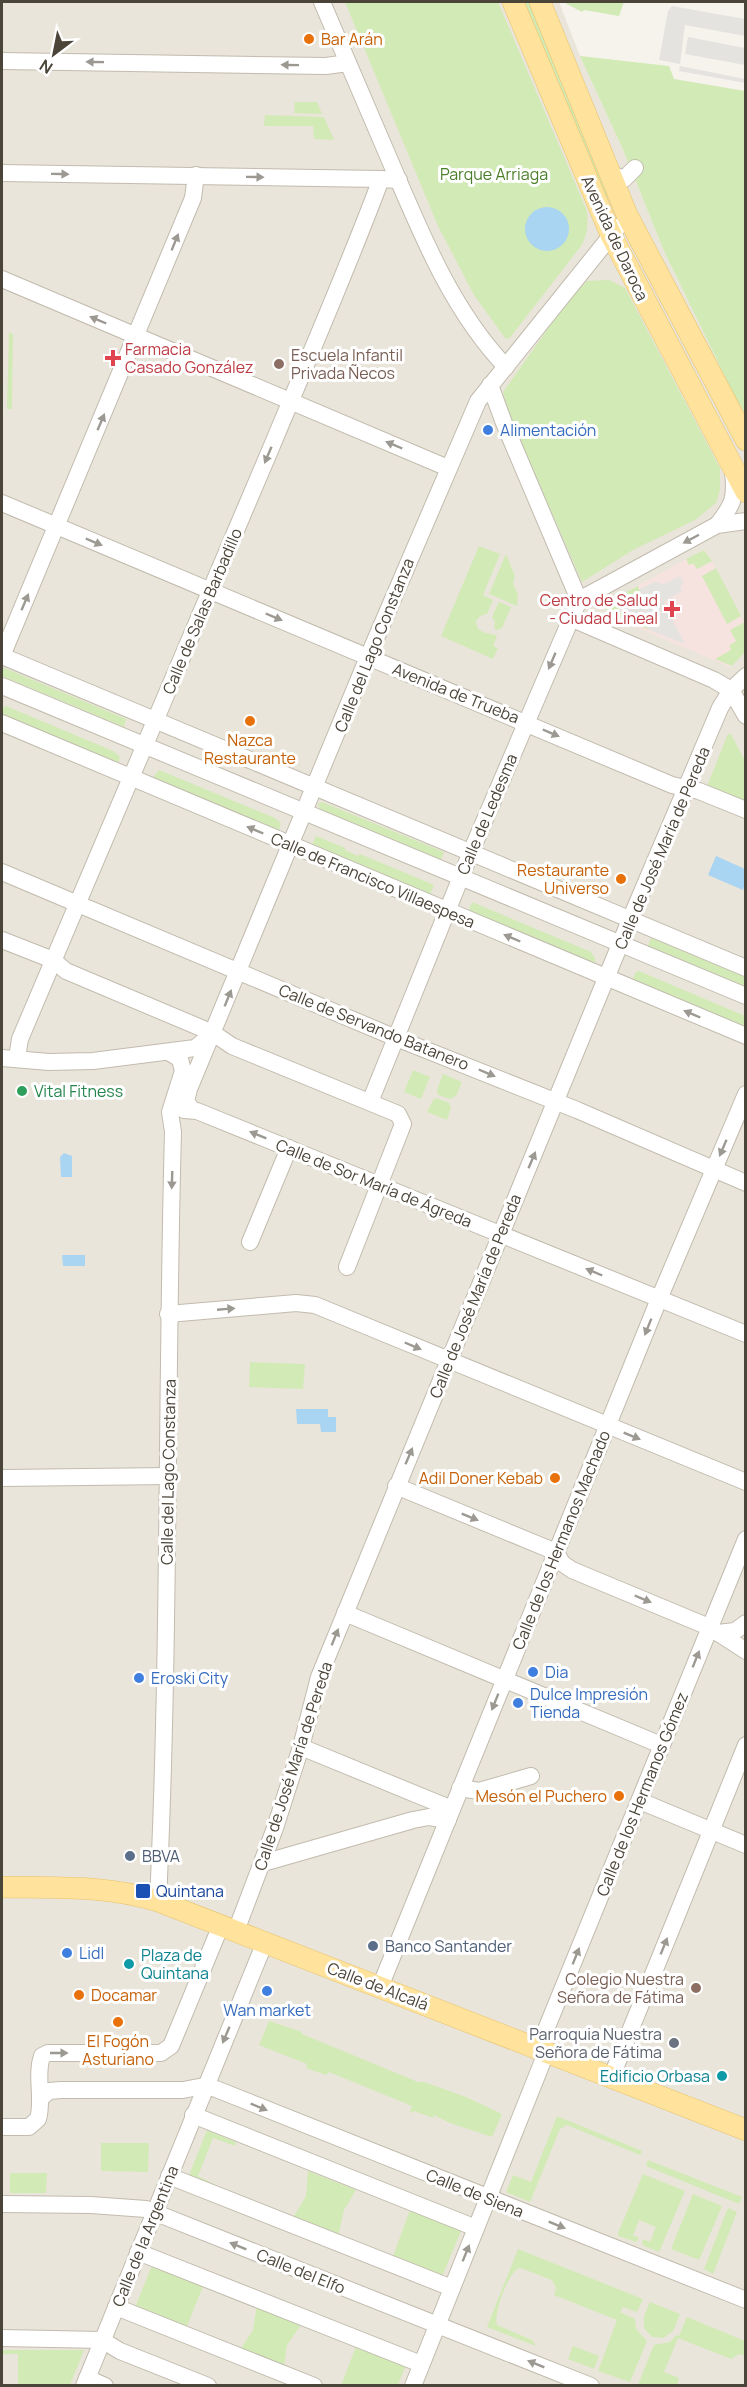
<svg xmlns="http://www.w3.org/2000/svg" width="747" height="2387" viewBox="0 0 747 2387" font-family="Manrope,sans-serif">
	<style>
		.residential { fill: #eae5da }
		.medical { fill: #f6e3e0 }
		.green { fill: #d2eab5 }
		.parking { fill: #e5e3e0 }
		.water { fill: #a9d4f2 }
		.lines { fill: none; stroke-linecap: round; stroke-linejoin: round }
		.minor-casing { stroke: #c2bbae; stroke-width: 18 }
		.major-casing { stroke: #e6c16a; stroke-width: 22 }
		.minor { stroke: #fff; stroke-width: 16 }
		.major { stroke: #ffe39c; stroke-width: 21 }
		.oneway { fill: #9c9892 }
		.food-dot { fill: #e8710a; stroke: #fff; stroke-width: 2 }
		.health-dot { fill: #e0444e; stroke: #fff; stroke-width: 2 }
		.education-dot { fill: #8d6e63; stroke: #fff; stroke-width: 2 }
		.shop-dot { fill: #3f7fe0; stroke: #fff; stroke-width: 2 }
		.leisure-dot { fill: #2e9e5b; stroke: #fff; stroke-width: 2 }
		.service-dot { fill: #5c6f8a; stroke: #fff; stroke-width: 2 }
		.transit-dot { fill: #1a4fb4; stroke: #fff; stroke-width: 2 }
		.culture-dot { fill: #0f9aa8; stroke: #fff; stroke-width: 2 }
		.worship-dot { fill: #6b7280; stroke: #fff; stroke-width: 2 }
		.labels { text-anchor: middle; stroke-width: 6; stroke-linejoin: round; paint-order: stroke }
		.food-label { font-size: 16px; fill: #c56008; stroke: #fff; text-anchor: end }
		.park-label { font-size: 16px; fill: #4a7f2a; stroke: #fff }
		.street-label { font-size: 16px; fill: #4b4439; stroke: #fff }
		.health-label { font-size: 16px; fill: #be3a42; stroke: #fff; text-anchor: start }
		.education-label { font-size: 16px; fill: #785e54; stroke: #fff; text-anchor: start }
		.shop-label { font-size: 16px; fill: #366cbe; stroke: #fff; text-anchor: start }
		.leisure-label { font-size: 16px; fill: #27864d; stroke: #fff; text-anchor: start }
		.service-label { font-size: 16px; fill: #4e5e75; stroke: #fff; text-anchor: start }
		.transit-label { font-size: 16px; fill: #164399; stroke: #fff; text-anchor: start }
		.culture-label { font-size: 16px; fill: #0d838f; stroke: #fff; text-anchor: start }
		.worship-label { font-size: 16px; fill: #5b616d; stroke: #fff; text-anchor: end }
	</style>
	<rect width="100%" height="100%" fill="#f6f3ec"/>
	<polygon class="residential" points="2,2 559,2 580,56 624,152 664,251 734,395 745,413 745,2385 2,2386"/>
	<polygon class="medical" points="703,550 706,551 716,568 745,624 745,652 730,667 606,614 606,603"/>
	<g class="green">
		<path d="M345 2H498L587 211C588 224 588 234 581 246L509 339 505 338 474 295 438 226Z"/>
		<polygon points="523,2 531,2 611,199 607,199"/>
		<polygon points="563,2 624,2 619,16 584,10 582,12"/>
		<polygon points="580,56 669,66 674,79 745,91 745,413 734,395 664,251 624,152"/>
		<polygon points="295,102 317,102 322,114 294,113"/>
		<polygon points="265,115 324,117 334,140 314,139 313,126 264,126"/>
		<polygon points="609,280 625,288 720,468 720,490 716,503 695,520 633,550 582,582 508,412 503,392 564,306 587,281"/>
		<polygon points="9,332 13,334 12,409 7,409"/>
		<path d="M479 546 500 554 483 595 493 600 487 614 480 616 476 621C477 635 488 632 497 636L493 646 498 648 493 659 441 636Z"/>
		<polygon points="704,550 712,561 697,569 693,563 689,565 686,559"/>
		<polygon points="506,554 515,576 513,583 518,595 517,606 489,594"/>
		<polygon points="716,568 741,616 727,624 702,576"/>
		<polygon points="638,586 640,592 638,598 619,609 652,631 606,611 606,603"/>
		<polygon points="499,602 511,607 502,628 497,630 494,628 495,621 492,617"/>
		<polygon points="745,622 745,652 732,666 715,659 731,650 729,646 736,641 730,630"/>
		<polygon points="2,667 126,719 124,727 2,676"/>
		<polygon points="6,706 113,751 120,757 118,764 2,715 2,707 4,708"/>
		<polygon points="728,734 731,734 745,761 745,802 707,786"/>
		<polygon points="159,770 275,818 281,823 278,834 151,780"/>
		<polygon points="322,802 444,852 440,862 320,809 318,804"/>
		<polygon points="316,836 345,848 345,850 358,856 360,854 434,885 429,897 311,847"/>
		<polygon points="472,902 591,952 595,958 595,965 468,912"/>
		<polygon points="651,938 745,977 745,986 648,946"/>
		<polygon points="639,971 745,1016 745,1029 632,981 636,972"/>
		<polygon points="413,1070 430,1077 421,1099 404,1092"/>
		<polygon points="443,1074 462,1082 456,1096 450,1099 438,1095 437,1090"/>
		<polygon points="437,1098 449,1103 451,1108 447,1120 427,1112 433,1100"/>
		<polygon points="250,1362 305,1364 303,1389 249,1387"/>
		<polygon points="269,2021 302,2032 302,2034 418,2082 424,2082 466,2097 502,2114 492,2137 450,2123 434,2115 433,2118 414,2111 412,2113 410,2112 412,2106 329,2072 326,2075 306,2068 307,2064 259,2045"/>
		<polygon points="557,2116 642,2151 640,2155 567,2125 560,2129 530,2202 506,2192 513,2175 531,2182"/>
		<polygon points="207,2130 236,2142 235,2146 213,2138 198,2176 216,2185 215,2189 188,2178"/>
		<polygon points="101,2143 149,2143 148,2172 101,2171"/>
		<polygon points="648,2160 742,2197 739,2204 646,2166"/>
		<polygon points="308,2171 356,2190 344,2210 338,2236 293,2218 306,2196"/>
		<polygon points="10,2173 47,2173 46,2193 10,2193"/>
		<polygon points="643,2174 685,2191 659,2252 644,2246 642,2243 643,2239 650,2242 656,2227 639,2220 633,2235 639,2238 636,2242 618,2236 618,2233"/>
		<polygon points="693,2194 722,2206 699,2260 671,2249"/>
		<polygon points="728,2208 737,2212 713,2274 704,2269"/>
		<polygon points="410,2210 461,2231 441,2279 392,2259"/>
		<path d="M518 2249 643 2299 637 2312 623 2307 620 2312 635 2319 636 2329 647 2341 630 2382 598 2371 617 2320 554 2295 556 2288 552 2280 523 2269 519 2268C508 2273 493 2314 497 2325L532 2340 536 2346 487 2327Z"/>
		<polygon points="153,2263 204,2284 185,2331 134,2310"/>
		<polygon points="650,2302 680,2314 673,2331 663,2338 652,2337 644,2328 644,2316"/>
		<polygon points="257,2304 303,2322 287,2345 284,2367 240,2350 253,2330"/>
		<polygon points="687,2317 745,2341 745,2356 739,2354 731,2359 678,2338 664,2372 679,2378 677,2385 638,2385 654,2345 670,2342 677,2335 679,2336"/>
		<polygon points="357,2344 406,2365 398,2385 341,2386"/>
		<polygon points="573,2346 599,2356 594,2369 568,2359"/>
		<polygon points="2,2350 84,2350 70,2385 18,2386 18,2354 2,2354"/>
	</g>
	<g class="parking">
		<polygon points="672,6 745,19 745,36 685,25 680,64 659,60 668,11"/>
		<polygon points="688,37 745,48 745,65 685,54"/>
		<polygon points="680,66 745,79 745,83 679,71"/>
		<polygon points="680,576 684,584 680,586 682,591 665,601 664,604 685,644 652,631 618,609 638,598 640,589 654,582 664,584"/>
	</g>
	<g class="water">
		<circle cx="547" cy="229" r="22"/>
		<polygon points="716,856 745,869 745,884 743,890 708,875"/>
		<polygon points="64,1153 72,1156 72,1177 61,1177 60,1157"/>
		<polygon points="62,1255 85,1255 85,1266 63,1266"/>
		<polygon points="296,1409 328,1409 328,1417 336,1417 336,1432 321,1432 320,1424 297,1424"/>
	</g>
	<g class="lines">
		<g class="minor-casing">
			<g id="minor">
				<path d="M322 2C346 58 370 114 394 170 424 240 453 311 506 367"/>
				<polyline points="2,61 326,66 348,63"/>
				<polyline points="2,173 381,179"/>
				<polyline points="611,174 624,179 635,168"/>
				<polyline points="2,279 448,468"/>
				<polyline points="490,385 504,423 579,600"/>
				<polyline points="2,503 672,785 699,791 746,810"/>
				<path d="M717 525C733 505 736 498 733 472"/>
				<polyline points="570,618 714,680 731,690 746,716"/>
				<polyline points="2,656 746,968"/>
				<polyline points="2,656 193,198 196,175"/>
				<polyline points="2,686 746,996"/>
				<polyline points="2,723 746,1036"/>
				<polyline points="2,872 396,1038 577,1110 746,1183"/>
				<polyline points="2,940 53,960 66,971 213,1033 232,1046 398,1114 403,1124 347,1267"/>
				<polyline points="2,1058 49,1062 93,1061 195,1048 210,1036"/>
				<path d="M17 1058 20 1039C103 842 188 645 271 448 308 359 347 270 381 179L399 180"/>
				<polyline points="370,1102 471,852 579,600 717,525 746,521"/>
				<polyline points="192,1109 186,1102 189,1089 368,657 478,401 618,227"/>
				<polyline points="184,1110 197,1111 746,1334"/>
				<polyline points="250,1242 289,1148"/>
				<polyline points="168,1314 296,1303 315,1305 746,1482"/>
				<polyline points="2,1478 169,1476"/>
				<polyline points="396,1486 556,1552 562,1563 572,1570 709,1627 746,1651"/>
				<polyline points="345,1613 661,1745"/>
				<polyline points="718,1633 735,1631 746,1623"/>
				<polyline points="301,1747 452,1809"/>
				<polyline points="460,1788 479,1791 531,1776"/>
				<polyline points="640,1801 746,1845"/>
				<polyline points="263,1863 413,1820 429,1817 448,1820"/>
				<path d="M158 1901C170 1645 166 1388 173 1132L170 1112 183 1071 180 1059 170 1053"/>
				<polyline points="236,1931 275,1828 301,1747 319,1677 630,920 720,708 731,690 746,676"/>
				<polyline points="380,1987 659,1299 746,1094"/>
				<polyline points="538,2049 746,1539"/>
				<polyline points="611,2078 746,1745"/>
				<polyline points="41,2098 49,2091 61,2090 183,2090 204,2086 216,2089 746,2300"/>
				<polyline points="193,2115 476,2228"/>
				<path d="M2 2127H29L38 2119C44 2099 35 2076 42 2056L48 2053H161L171 2046 221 1925"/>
				<polyline points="169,2176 452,2288"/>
				<polyline points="2,2204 91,2205 146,2209 591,2386"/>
				<polyline points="138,2252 421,2364"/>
				<polyline points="116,2307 314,2386"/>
				<polyline points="2,2338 102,2340 120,2351 208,2386"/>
				<polyline points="87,2378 105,2386"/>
				<polyline points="84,2386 265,1942"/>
				<polyline points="413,2386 546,2053"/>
			</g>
		</g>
		<g class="major-casing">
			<g id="major">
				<polyline points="513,2 611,235 746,492"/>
				<polyline points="540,2 627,215 746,440"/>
				<path d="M2 1887C56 1888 105 1885 158 1901L746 2130"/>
			</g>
		</g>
		<use href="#minor" class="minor"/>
		<use href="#major" class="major"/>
	</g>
	<defs><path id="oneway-solid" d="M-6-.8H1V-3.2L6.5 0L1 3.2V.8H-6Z" transform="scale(1.5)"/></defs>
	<g class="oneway">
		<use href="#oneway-solid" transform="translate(95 62) rotate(-179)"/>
		<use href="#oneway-solid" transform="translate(290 65) rotate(-179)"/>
		<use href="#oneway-solid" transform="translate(60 174) rotate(1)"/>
		<use href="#oneway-solid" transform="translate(255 177) rotate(1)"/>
		<use href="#oneway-solid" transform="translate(175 242) rotate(-68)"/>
		<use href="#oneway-solid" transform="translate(98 320) rotate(-157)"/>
		<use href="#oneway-solid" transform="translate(101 422) rotate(-67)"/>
		<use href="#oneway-solid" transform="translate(394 445) rotate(-157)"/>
		<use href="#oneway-solid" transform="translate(268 455) rotate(113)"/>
		<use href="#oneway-solid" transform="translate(691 539) rotate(152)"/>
		<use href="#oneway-solid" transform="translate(94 542) rotate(23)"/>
		<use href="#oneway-solid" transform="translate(25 602) rotate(-67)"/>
		<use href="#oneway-solid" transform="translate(274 617) rotate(23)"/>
		<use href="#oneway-solid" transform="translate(552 661) rotate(113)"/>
		<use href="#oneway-solid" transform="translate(551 733) rotate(23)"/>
		<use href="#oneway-solid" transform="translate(255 830) rotate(-157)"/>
		<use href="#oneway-solid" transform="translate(512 938) rotate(-157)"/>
		<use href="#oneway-solid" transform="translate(228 998) rotate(-68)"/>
		<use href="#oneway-solid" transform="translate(692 1014) rotate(-157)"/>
		<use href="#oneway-solid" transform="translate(487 1073) rotate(23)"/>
		<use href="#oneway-solid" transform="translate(258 1135) rotate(-158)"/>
		<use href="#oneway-solid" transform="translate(723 1148) rotate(113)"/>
		<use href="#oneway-solid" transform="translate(532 1160) rotate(-67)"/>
		<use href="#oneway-solid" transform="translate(172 1180) rotate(92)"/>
		<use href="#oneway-solid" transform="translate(594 1272) rotate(-157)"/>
		<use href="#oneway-solid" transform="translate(226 1309) rotate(-5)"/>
		<use href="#oneway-solid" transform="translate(648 1327) rotate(112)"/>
		<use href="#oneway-solid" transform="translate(413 1346) rotate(23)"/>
		<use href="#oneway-solid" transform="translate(632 1436) rotate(22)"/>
		<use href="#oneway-solid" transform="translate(409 1456) rotate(-67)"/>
		<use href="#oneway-solid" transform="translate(470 1517) rotate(22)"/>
		<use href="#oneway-solid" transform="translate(643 1599) rotate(23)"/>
		<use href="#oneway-solid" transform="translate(335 1637) rotate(-68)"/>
		<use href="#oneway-solid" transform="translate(696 1659) rotate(-68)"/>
		<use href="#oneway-solid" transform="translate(495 1702) rotate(112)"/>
		<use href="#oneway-solid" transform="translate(664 1946) rotate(-68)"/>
		<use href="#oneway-solid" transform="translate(576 1956) rotate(-68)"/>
		<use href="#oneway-solid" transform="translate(226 2035) rotate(113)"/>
		<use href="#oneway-solid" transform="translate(59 2053)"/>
		<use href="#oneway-solid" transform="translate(259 2107) rotate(22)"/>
		<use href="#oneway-solid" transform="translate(557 2225) rotate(22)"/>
		<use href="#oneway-solid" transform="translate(238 2246) rotate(-158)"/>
		<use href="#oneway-solid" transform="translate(466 2253) rotate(-68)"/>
		<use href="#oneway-solid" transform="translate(536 2364) rotate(-158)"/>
	</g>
	<g class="food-dot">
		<circle cx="309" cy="39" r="6"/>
		<circle cx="250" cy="721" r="6"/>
		<circle cx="621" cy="879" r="6"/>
		<circle cx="555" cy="1478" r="6"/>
		<circle cx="619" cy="1796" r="6"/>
		<circle cx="79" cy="1995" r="6"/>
		<circle cx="118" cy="2022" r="6"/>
	</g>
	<g class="health-dot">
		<path d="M110 349h6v6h6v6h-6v6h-6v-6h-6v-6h6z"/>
		<path d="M669 600h6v6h6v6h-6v6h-6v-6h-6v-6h6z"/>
	</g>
	<g class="education-dot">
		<circle cx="279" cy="364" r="6"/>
		<circle cx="696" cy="1988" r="6"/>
	</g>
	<g class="shop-dot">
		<circle cx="488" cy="430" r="6"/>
		<circle cx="533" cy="1672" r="6"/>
		<circle cx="139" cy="1678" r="6"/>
		<circle cx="518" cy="1703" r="6"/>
		<circle cx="67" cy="1953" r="6"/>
		<circle cx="267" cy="1991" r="6"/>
	</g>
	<circle class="leisure-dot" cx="22" cy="1091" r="6"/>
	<g class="service-dot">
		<circle cx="130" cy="1856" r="6"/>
		<circle cx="373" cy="1946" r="6"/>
	</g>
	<rect class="transit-dot" x="135" y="1883" width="16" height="16" rx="3"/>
	<g class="culture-dot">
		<circle cx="129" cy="1964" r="6"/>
		<circle cx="722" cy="2076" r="6"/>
	</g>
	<circle class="worship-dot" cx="674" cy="2043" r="6"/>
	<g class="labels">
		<g class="food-label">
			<text x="321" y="45" text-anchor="start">Bar Arán</text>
			<text x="250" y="746" text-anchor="middle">Nazca<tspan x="250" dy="18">Restaurante</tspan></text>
			<text x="609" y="876">Restaurante<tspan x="609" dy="18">Universo</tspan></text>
			<text x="543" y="1484">Adil Doner Kebab</text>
			<text x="607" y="1802">Mesón el Puchero</text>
			<text x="91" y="2001" text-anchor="start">Docamar</text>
			<text x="118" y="2047" text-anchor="middle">El Fogón<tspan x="118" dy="18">Asturiano</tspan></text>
		</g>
		<g class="park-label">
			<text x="494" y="180">Parque Arriaga</text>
		</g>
		<g class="street-label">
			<text transform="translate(615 238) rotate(65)" y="6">Avenida de Daroca</text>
			<text transform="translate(202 611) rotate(-67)" y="6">Calle de Salas Barbadillo</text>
			<text transform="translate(374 645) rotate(-68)" y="6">Calle del Lago Constanza</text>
			<text transform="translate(456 693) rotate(22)" y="6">Avenida de Trueba</text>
			<text transform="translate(487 814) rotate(-67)" y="6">Calle de Ledesma</text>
			<text transform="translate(662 848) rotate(-67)" y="6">Calle de José María de Pereda</text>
			<text transform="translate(373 880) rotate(23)" y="6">Calle de Francisco Villaespesa</text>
			<text transform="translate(374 1027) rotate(22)" y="6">Calle de Servando Batanero</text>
			<text transform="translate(374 1183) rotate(22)" y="6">Calle de Sor María de Ágreda</text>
			<text transform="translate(475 1296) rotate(-68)" y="6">Calle de José María de Pereda</text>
			<text transform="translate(168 1472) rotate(-89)" y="6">Calle del Lago Constanza</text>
			<text transform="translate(561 1540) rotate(-68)" y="6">Calle de los Hermanos Machado</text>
			<text transform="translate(293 1766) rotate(-72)" y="6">Calle de José María de Pereda</text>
			<text transform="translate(642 1794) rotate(-68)" y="6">Calle de los Hermanos Gómez</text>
			<text transform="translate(378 1986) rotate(21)" y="6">Calle de Alcalá</text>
			<text transform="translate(475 2193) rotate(22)" y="6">Calle de Siena</text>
			<text transform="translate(145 2236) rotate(-68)" y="6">Calle de la Argentina</text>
			<text transform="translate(301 2271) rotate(22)" y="6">Calle del Elfo</text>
		</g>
		<g class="health-label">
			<text x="125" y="355">Farmacia<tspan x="125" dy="18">Casado González</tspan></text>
			<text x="658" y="606" text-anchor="end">Centro de Salud<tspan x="658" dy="18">- Ciudad Lineal</tspan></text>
		</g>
		<g class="education-label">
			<text x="291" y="361">Escuela Infantil<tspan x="291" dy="18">Privada Ñecos</tspan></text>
			<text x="684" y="1985" text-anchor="end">Colegio Nuestra<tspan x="684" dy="18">Señora de Fátima</tspan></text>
		</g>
		<g class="shop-label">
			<text x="500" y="436">Alimentación</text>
			<text x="545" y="1678">Dia</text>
			<text x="151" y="1684">Eroski City</text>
			<text x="530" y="1700">Dulce Impresión<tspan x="530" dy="18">Tienda</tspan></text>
			<text x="79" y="1959">Lidl</text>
			<text x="267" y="2016" text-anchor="middle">Wan market</text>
		</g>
		<g class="leisure-label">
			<text x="34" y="1097">Vital Fitness</text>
		</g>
		<g class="service-label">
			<text x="142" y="1862">BBVA</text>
			<text x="385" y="1952">Banco Santander</text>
		</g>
		<g class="transit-label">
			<text x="156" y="1897">Quintana</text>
		</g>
		<g class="culture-label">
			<text x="141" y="1961">Plaza de<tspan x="141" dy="18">Quintana</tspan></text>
			<text x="710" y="2082" text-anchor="end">Edificio Orbasa</text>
		</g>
		<g class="worship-label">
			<text x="662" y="2040">Parroquia Nuestra<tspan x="662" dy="18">Señora de Fátima</tspan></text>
		</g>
	</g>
	<rect width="747" height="2387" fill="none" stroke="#4b4439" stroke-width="6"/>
	<g transform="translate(54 54) rotate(212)" stroke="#ffffff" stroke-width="4.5" paint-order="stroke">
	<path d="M0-4.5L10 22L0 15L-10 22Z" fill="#4b4439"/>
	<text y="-9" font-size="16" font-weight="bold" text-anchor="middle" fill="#4b4439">N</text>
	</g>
</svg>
